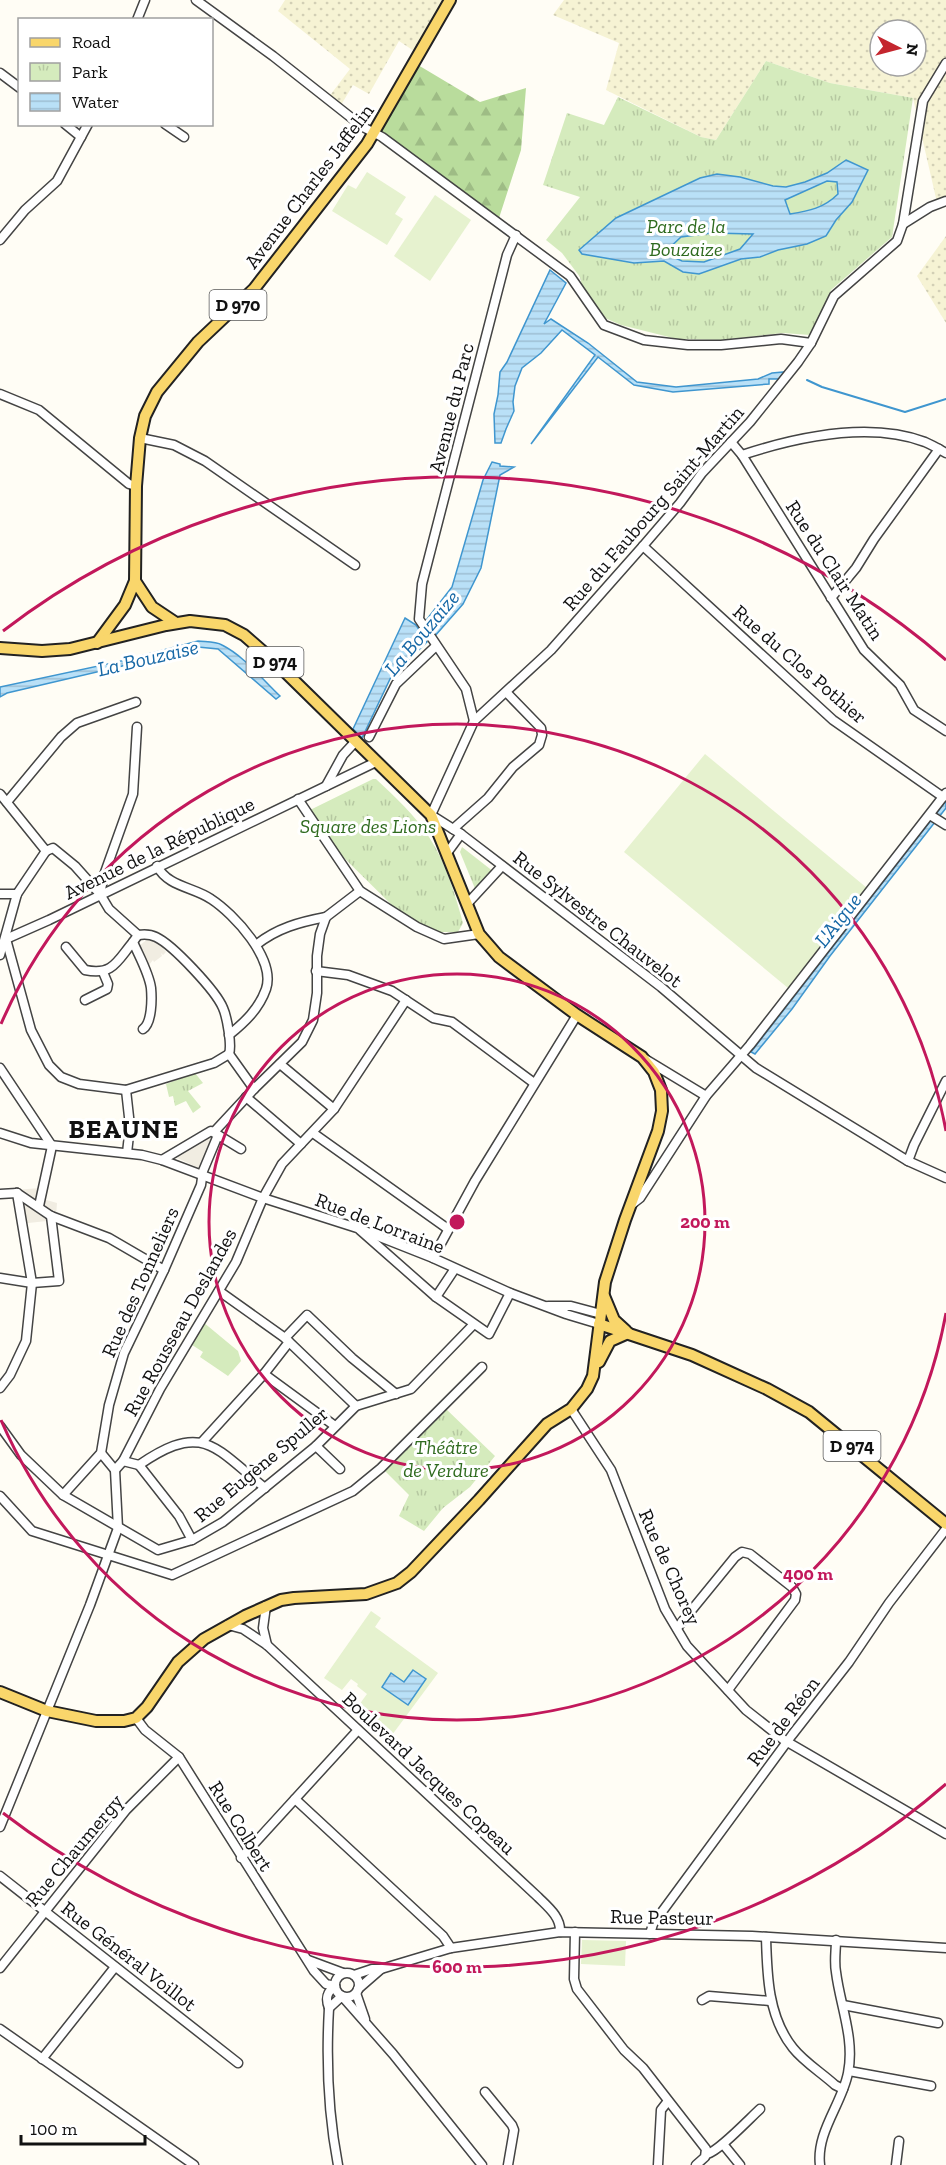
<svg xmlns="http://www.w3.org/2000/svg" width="946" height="2165" viewBox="0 0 946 2165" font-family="'Zilla Slab',serif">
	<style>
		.farmland { fill: url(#farmland-dots); fill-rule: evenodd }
		.grass { fill: #d5ebbd }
		.forest { fill: url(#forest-firs) }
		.park { fill: url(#park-tufts) }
		.pitch { fill: #e6f2cf }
		.plaza { fill: #f1ede2 }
		.water { fill: url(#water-rules); stroke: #3f96cf; stroke-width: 1.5; fill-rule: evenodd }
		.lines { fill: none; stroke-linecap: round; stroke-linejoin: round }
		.stream { stroke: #3f96cf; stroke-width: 2 }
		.minor-casing { stroke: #444; stroke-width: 11 }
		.major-casing { stroke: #222; stroke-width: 14 }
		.minor { stroke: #fff; stroke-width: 8 }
		.major { stroke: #f9d66b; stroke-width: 10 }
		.ring { fill: none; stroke: #c2185b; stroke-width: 3 }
		.labels { text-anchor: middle; stroke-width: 6; stroke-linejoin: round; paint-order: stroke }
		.shield { fill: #fff; stroke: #585858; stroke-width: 1.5 }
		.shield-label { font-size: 18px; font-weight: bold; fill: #111 }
		.street-label { font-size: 20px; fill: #111; stroke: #fff }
		.park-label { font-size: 20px; font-style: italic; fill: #2f6b1f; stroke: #fff }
		.water-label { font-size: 21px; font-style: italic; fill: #1768a6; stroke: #fff }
		.district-label { font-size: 26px; font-weight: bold; letter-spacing: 1.5px; fill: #111; stroke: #fff }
		.centre { fill: #c2185b; stroke: #fff; stroke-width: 3 }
		.ring-label { font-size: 18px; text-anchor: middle; font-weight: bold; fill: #c2185b; stroke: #fff; stroke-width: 6; stroke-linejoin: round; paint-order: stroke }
	</style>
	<defs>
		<pattern id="farmland-dots" width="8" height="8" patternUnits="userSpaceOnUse" patternTransform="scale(1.5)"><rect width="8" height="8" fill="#f6f3d4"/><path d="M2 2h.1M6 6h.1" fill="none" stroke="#d2cfb5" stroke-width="1.8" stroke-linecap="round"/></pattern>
		<pattern id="forest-firs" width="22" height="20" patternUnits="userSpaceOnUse" patternTransform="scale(1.5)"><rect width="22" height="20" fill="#b9dc9c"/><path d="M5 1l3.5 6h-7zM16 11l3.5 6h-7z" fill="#9ebc85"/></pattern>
		<pattern id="park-tufts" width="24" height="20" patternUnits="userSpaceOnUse" patternTransform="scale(1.5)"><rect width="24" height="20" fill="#d5ebbd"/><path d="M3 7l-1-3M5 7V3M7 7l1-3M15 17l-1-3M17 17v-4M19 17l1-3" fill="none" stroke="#b6c8a1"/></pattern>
		<pattern id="water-rules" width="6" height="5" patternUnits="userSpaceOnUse" patternTransform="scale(1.5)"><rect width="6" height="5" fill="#b9e0f7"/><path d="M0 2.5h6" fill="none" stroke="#9ebfd3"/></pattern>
	</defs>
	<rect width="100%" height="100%" fill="#fffdf5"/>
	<g class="farmland">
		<polygon points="285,0 444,0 417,53 399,41 369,94 353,85 341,105 328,98 350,69 278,11"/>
		<path d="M564 0H946V202L938 207 913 98 830 83 766 61 716 140 701 137 606 90 619 43 553 15ZM880 30H916V66H880Z"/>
		<polygon points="946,236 946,323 917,276"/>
	</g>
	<polygon class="grass" points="203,1322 238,1351 241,1361 228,1376 200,1357 203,1352 189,1343"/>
	<polygon class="forest" points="418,65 480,102 526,88 521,150 499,218 379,130"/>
	<g class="park">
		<polygon points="766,61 830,83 913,98 892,237 831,290 810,335 783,333 721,340 677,339 621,325 605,318 582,286 580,277 562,253 546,240 580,197 543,185 567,113 604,125 618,97 701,137 716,140"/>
		<path d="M373 779H376C395 797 415 815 429 837 446 863 455 894 463 923L458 932H439L431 930 403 916 335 849 310 810Z"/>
		<polygon points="462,847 494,872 476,891 460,852"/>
		<polygon points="195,1073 203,1083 188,1091 201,1107 193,1113 186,1101 175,1106 173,1096 169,1097 166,1084"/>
		<polygon points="445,1408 495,1456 470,1487 443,1508 424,1531 399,1516 409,1495 384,1470"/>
	</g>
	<g class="pitch">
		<polygon points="367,172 406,197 395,214 403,219 387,245 332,211 348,185 356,189"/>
		<polygon points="435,195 471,220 430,281 394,256"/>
		<polygon points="705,754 867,888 788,988 624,852"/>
		<polygon points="371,1611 381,1618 375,1627 438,1673 392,1735 356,1709 367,1694 357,1686 358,1684 351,1679 342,1690 324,1678"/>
		<polygon points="582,1940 626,1941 625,1966 581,1964"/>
	</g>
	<g class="plaza">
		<polygon points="149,938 155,939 166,952 163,955 161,953 162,956 154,962 153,960 149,965 139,946"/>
		<polygon points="208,1134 214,1140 203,1170 175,1157"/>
		<polygon points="41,1188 43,1199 57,1203 56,1217 47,1221 19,1224 14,1190"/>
	</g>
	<g class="water">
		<path d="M846 160 868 170 852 202 836 220 826 236 807 244 778 250 760 257 741 259 699 274 683 272 664 261 634 263 582 254 579 250 616 218 700 178 717 174 740 177 773 186 786 187 805 182 827 173ZM827 181 837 182 838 194C824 208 809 211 790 214L785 200ZM712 233 753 234 740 249 704 262 682 261 664 253 681 237Z"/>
		<polygon points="550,270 566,283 544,324 551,319 588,343 637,382 676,387 758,379 772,373 784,372 779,379 769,379 769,384 673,392 634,385 598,357 531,444 595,355 562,330 541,353 522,368 515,386 513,402 514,411 506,429 501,443 495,443 494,414 498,395 500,372 507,362"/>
		<polygon points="492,462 500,464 500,466 514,467 500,475 481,568 463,604 434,637 424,623 452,587 483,480"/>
		<polygon points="405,618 416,625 427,642 391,677 362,738 353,729"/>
		<path d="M198 641C206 642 215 641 222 645 244 656 262 679 280 696L276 699 218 649 198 647 118 667 117 662Z"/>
		<polygon points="112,663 114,668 7,693 0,697 0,687"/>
		<polygon points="946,801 946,808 830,956 792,1009 755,1054 751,1052"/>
		<polygon points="413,1670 426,1679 408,1705 382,1687 391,1673 404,1682"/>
	</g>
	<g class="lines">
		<polyline class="stream" points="807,380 822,387 905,412 946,399"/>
		<g class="minor-casing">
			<g id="minor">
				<polyline points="196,0 273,56 363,127 382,137 570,276 604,325 644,340 688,345 721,345 781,339 811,343"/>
				<polyline points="137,20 145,0"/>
				<polyline points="946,63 923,101 903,224 897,241 834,296 811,343 798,362 750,422 702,473 680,503 643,546 551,650 474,721 431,815 461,834 661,987 756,1068 908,1161 946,1178"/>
				<polyline points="0,73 20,88"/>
				<polyline points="65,124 81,137"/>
				<polyline points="165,124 184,137"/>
				<polyline points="903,224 930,207 946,201"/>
				<polyline points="0,240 25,210 57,181 88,124"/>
				<polyline points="0,394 39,410 129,484 136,486"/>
				<polyline points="140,438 174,445 205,461 355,565"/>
				<polyline points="731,442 742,455 864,650 900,685 914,710 946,731"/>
				<path d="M742 455C797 437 869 421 925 442 932 445 939 449 946 453"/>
				<polyline points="643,546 833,720 943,797"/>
				<polyline points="831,598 856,568 874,539 939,449"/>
				<polyline points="474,721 466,689 419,619 422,584 507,255 516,235"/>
				<polyline points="369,737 396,684 436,646"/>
				<polyline points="326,786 343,755 355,742"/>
				<polyline points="0,794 46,851"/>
				<polyline points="298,799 360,891 417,927 444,939 479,934"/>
				<polyline points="7,802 61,737 77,723 136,702"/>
				<polyline points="930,815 946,825"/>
				<polyline points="453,829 488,798 513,767 539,745 542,735 541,728 507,693"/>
				<polyline points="46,851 53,848 75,866 100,894 109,909 138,935"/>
				<polyline points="447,853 461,834"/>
				<path d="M157 866C168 887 194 887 211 899 234 914 276 959 266 989 259 1009 245 1022 229 1035"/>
				<polyline points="0,894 17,894"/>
				<polyline points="100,894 104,875 133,794 137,727"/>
				<polyline points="467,904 502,866"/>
				<path d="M138 935C144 934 150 934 156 937 173 945 216 991 223 1008 227 1017 232 1045 229 1054"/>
				<path d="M138 935 133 942C139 956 149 973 151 988 152 999 152 1023 143 1029"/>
				<polyline points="6,939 49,920 376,762"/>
				<polyline points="6,939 31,1030 49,1065 61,1077 79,1084 126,1090 214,1063 229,1054"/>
				<path d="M256 945C277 928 300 922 326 917"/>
				<path d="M66 947 85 970C113 976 117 961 133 942"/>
				<polyline points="0,955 17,894 46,851"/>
				<polyline points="316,971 348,975 392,991 433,1018 452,1022 534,1083"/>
				<polyline points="85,1000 107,989 108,984 103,972"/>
				<polyline points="229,1054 254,1089"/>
				<polyline points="645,1059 706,1096"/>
				<polyline points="280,1064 334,1109"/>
				<polyline points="0,1068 52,1146"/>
				<polyline points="126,1090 130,1126 127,1153"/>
				<polyline points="246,1097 301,1144"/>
				<polyline points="214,1132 254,1089 302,1042 313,1020 317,993 317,956 320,934 326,917 360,891"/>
				<polyline points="0,1133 31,1143 142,1155 162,1160 263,1198 357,1228 433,1258 510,1293 566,1314"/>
				<polyline points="313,1133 448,1229"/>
				<polyline points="218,1135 241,1149"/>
				<polyline points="908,1161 914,1145 946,1081"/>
				<polyline points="17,1193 51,1216 109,1238 164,1270"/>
				<polyline points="0,1194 17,1193"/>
				<polyline points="631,1205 640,1198 706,1096 750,1045 946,793"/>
				<polyline points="39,1206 52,1146"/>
				<polyline points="360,1230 436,1297 489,1334 510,1293"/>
				<polyline points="433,1258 475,1181 577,1015"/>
				<polyline points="0,1278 32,1283 59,1281 51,1216"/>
				<polyline points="219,1291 285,1338 356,1406"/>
				<polyline points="436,1297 454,1270"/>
				<polyline points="548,1306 571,1306 601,1314"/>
				<polyline points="569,1315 599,1324"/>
				<polyline points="285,1338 307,1315 352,1358 396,1394"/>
				<polyline points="264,1374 335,1426"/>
				<polyline points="0,1388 10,1375 26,1341 32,1283 17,1193"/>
				<polyline points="571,1409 611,1470 665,1609 687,1646 746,1710 784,1740 946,1834"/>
				<polyline points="0,1426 21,1455 63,1495 158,1550 192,1540 223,1522 316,1446 356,1406 411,1389 473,1325"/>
				<polyline points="202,1442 264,1374 289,1342"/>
				<polyline points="316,1446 340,1469"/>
				<polyline points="101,1453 115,1470 123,1461 160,1389 236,1262 263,1198 282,1164 334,1109 406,1000"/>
				<path d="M123 1461 139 1465C203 1421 214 1447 265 1488"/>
				<polyline points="139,1465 179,1516 192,1540"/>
				<polyline points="63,1495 101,1453 109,1405 124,1353 164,1270 201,1185 203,1171 218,1135 211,1131 162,1160"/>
				<polyline points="0,1496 32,1531 172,1575 353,1491 381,1468 482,1367"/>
				<polyline points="266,1606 263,1628 267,1645"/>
				<path d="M228 1625 243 1629 267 1645 538 1897C548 1907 561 1917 560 1932"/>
				<polyline points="677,1628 735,1557 742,1552 750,1554 792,1587 796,1594 795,1600 728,1690"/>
				<polyline points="136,1718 145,1730 179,1757 314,1971 326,1984 335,1986"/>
				<polyline points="295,1799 443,1936 451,1948"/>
				<polyline points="0,1827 90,1605 118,1528 115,1470"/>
				<polyline points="241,1858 358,1730"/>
				<polyline points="0,1876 238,2063"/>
				<polyline points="575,1932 574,1979 577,1989 624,2050 643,2068 706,2149 705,2157 696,2165"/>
				<polyline points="650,1934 653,1924 792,1735 849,1662 889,1603 946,1529"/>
				<path d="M766 1937C767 1975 768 2017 793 2048 804 2062 822 2073 835 2085L843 2089"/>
				<polyline points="308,1960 343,1973"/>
				<polyline points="0,1968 126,1810 179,1757"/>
				<circle cx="347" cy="1985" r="12"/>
				<polyline points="354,1975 372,1969 381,1969 451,1948 560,1932 752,1936 946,1948"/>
				<path d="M335 1986C327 1992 325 1998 329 2008L342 1996 393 2054 482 2165"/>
				<polyline points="358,1989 381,1969"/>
				<polyline points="356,1993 365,2019"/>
				<polyline points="702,2000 709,1996 770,2001"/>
				<polyline points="843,2005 938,2023"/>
				<path d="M329 2008C326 2061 328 2113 338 2165"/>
				<polyline points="0,2029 194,2165"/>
				<polyline points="42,2059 115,1967"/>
				<polyline points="849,2071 931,2086"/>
				<polyline points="485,2092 512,2125 514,2130 508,2165"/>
				<polyline points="723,2144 740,2165"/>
				<path d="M707 2154C719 2151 749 2119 760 2109"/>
				<polyline points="658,2165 661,2110 668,2101"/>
				<path d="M820 2165C816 2132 842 2104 848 2073 855 2039 840 2005 836 1972 834 1962 836 1950 836 1940"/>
				<polyline points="896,2165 899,2141"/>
			</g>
		</g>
		<g class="major-casing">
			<g id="major">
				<polyline points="135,581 152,607 176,623"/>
				<polyline points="97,643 125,605 135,581 136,486 140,438 145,416 157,392 198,342 254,289 367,144 450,0"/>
				<polyline points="0,648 42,651 70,649 166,625 190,621 225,625 244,635 276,663 431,815 479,934 499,957 577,1015 642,1057 654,1072 661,1090 662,1111 658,1131 625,1220 605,1282 593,1376 587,1389 571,1409 547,1424 479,1500 411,1572 397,1583 366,1594 294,1598 281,1600 245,1616 204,1639 178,1662 147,1707 136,1718 124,1721 96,1721 47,1711 0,1692"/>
				<polyline points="604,1296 614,1320 626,1331"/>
				<polyline points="599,1324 692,1355 767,1389 809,1412 946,1524"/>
				<polyline points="599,1362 610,1341 628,1333"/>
			</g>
		</g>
		<use href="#minor" class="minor"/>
		<use href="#major" class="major"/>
	</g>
	<g class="ring">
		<circle cx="457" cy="1222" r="248"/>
		<path d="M946 1313A497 497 0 0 1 1 1420M1 1024A497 497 0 0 1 946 1131"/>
		<path d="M946 1784A745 745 0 0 1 3 1813M3 631A745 745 0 0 1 946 660"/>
	</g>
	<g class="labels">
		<g class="shield">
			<rect x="209.5" y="290" width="57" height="30" rx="4.5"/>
			<rect x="246.5" y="647" width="57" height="30" rx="4.5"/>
			<rect x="823.5" y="1431" width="57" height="30" rx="4.5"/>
		</g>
		<g class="shield-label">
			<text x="238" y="311">D 970</text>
			<text x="275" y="668">D 974</text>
			<text x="852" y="1452">D 974</text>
		</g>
		<g class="street-label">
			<text transform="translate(309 186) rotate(-53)" y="7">Avenue Charles Jaffelin</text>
			<text transform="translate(451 408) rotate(-76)" y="7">Avenue du Parc</text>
			<text transform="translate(653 508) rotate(-49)" y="7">Rue du Faubourg Saint-Martin</text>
			<text transform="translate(835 570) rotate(57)" y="7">Rue du Clair Matin</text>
			<text transform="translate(800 664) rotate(41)" y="7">Rue du Clos Pothier</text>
			<text transform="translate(159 848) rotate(-26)" y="7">Avenue de la République</text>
			<text transform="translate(598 919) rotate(38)" y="7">Rue Sylvestre Chauvelot</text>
			<text transform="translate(380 1223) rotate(21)" y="7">Rue de Lorraine</text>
			<text transform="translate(140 1282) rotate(-66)" y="7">Rue des Tonneliers</text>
			<text transform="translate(180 1322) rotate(-61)" y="7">Rue Rousseau Deslandes</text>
			<text transform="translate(261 1464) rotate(-40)" y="7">Rue Eugène Spuller</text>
			<text transform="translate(670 1567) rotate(66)" y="7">Rue de Chorey</text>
			<text transform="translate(783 1721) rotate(-53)" y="7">Rue de Réon</text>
			<text transform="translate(429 1773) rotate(43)" y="7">Boulevard Jacques Copeau</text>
			<text transform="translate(241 1826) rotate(58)" y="7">Rue Colbert</text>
			<text transform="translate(74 1850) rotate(-50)" y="7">Rue Chaumergy</text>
			<text transform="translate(662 1917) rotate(1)" y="7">Rue Pasteur</text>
			<text transform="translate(129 1956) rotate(38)" y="7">Rue Général Voillot</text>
		</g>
		<g class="park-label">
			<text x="686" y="233">Parc de la<tspan x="686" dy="23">Bouzaize</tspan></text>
			<text x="368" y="833">Square des Lions</text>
			<text x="446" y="1454">Théâtre<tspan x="446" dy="23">de Verdure</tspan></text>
		</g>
		<g class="water-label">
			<text transform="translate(422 633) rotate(-50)" y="7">La Bouzaize</text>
			<text transform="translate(148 658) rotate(-13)" y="7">La Bouzaise</text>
			<text transform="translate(838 920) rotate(-52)" y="7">L'Aigue</text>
		</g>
		<g class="district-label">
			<text x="124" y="1138">BEAUNE</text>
		</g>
	</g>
	<circle cx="457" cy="1222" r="9" class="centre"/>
	<g class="ring-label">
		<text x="705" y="1228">200 m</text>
		<text x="808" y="1580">400 m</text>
		<text x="457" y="1973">600 m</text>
	</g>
	<rect x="18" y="18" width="195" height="108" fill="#ffffff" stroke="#a0a0a0" stroke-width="1.5"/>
	<rect x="30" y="38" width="30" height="9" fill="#f9d66b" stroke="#a0a0a0" stroke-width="1.5"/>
	<text x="72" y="48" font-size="18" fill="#111111">Road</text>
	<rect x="30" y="63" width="30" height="18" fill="url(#park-tufts)" stroke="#a0a0a0" stroke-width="1.5"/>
	<text x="72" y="78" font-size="18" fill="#111111">Park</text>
	<rect x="30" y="93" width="30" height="18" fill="url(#water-rules)" stroke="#a0a0a0" stroke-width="1.5"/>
	<text x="72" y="108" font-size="18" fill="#111111">Water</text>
	<g transform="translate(898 48) rotate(96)"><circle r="28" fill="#ffffff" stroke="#a0a0a0" stroke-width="1.5"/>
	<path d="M0-4.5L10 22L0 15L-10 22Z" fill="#c4262e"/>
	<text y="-9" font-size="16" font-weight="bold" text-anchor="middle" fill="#111111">N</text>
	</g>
	<path d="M21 2135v9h124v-9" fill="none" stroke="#111111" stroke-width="3"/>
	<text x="30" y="2135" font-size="18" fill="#111111" stroke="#ffffff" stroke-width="4.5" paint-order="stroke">100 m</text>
</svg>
